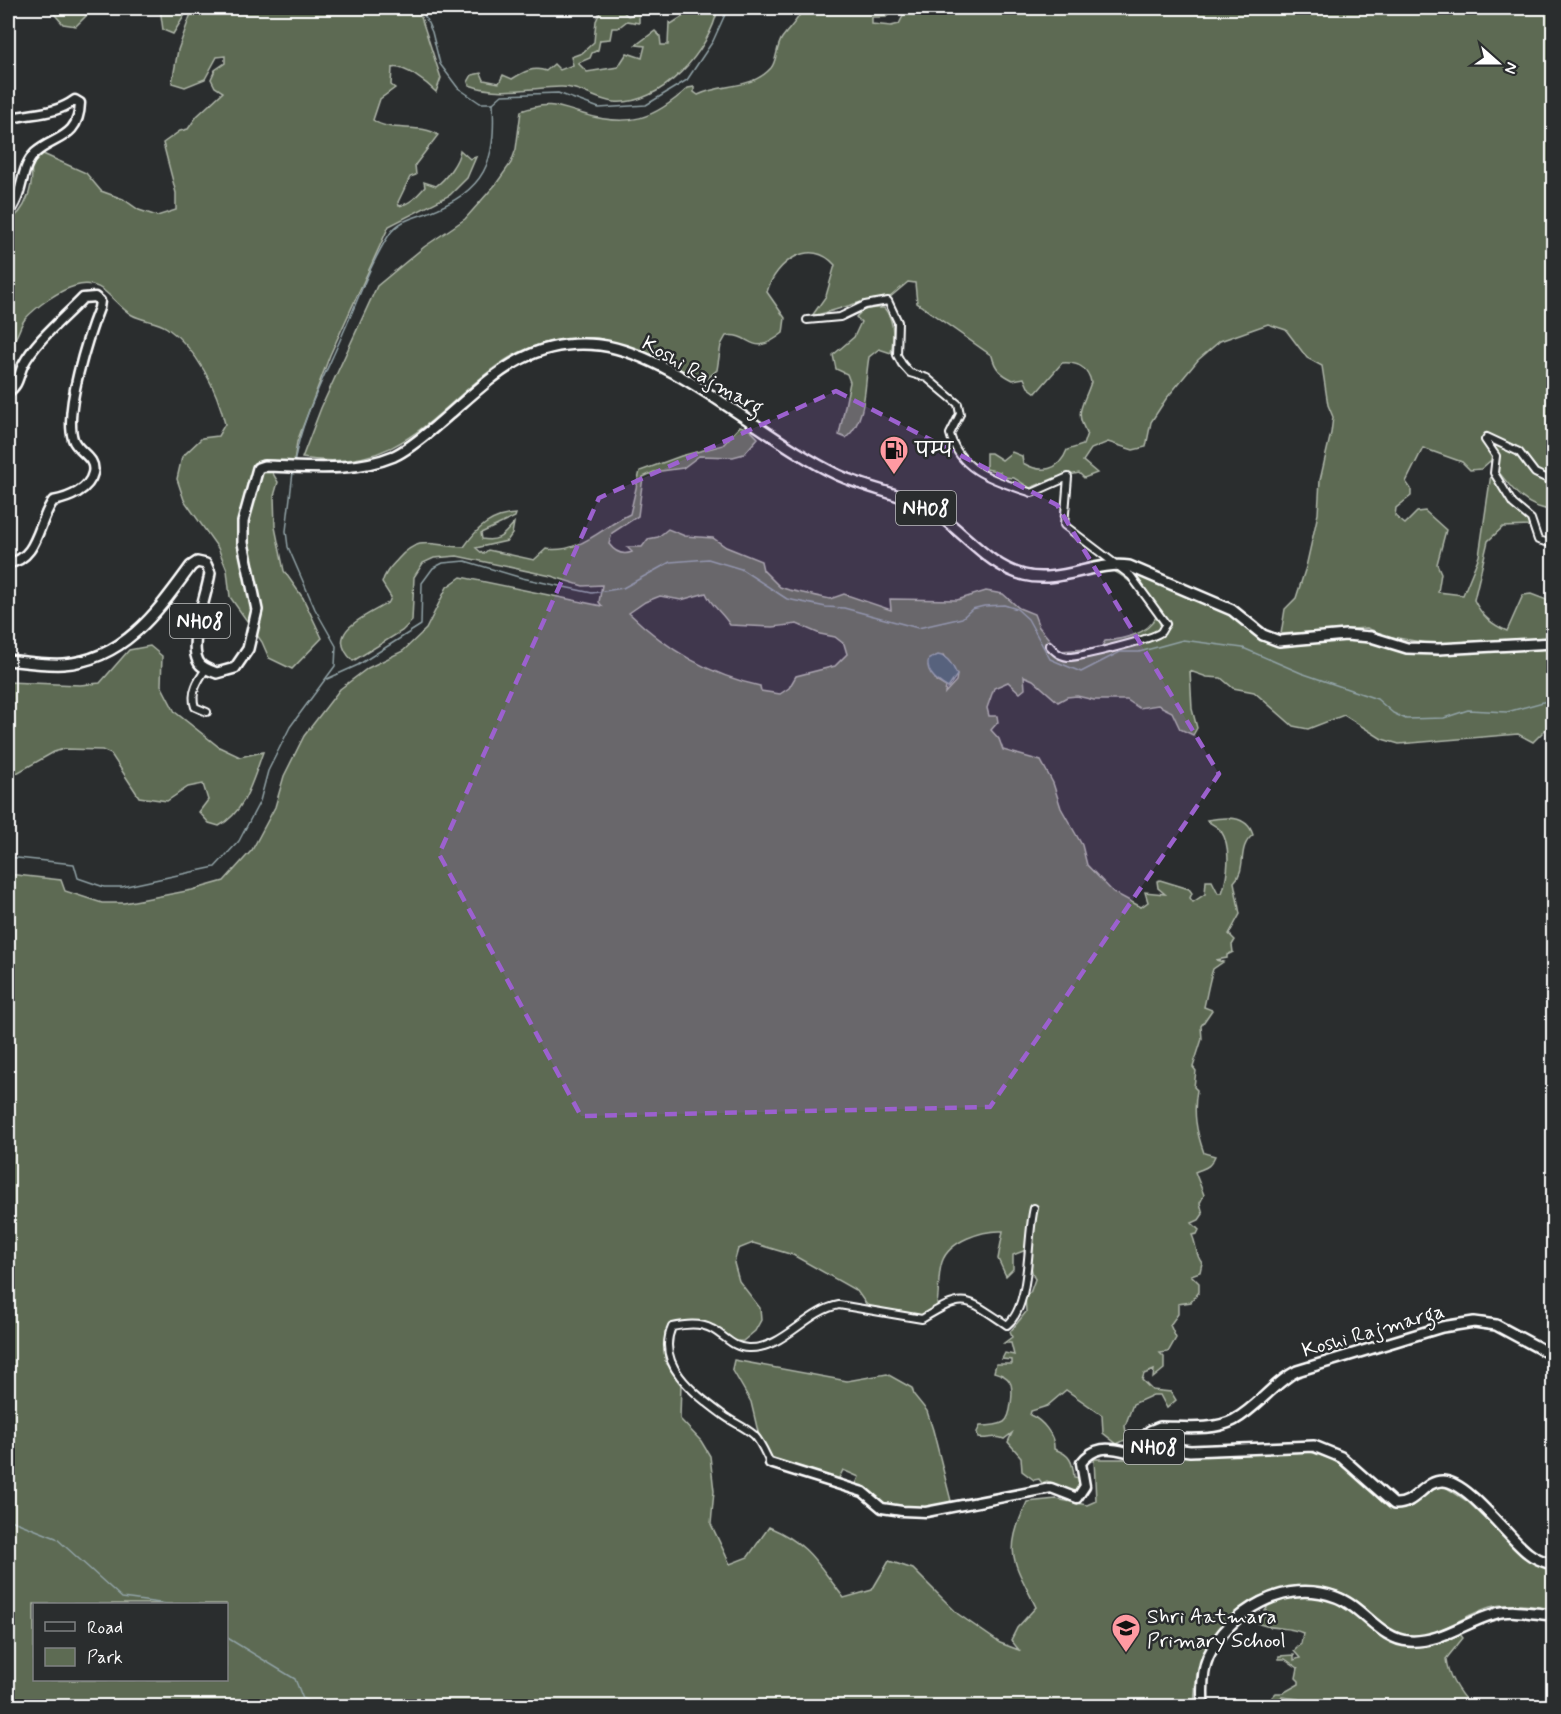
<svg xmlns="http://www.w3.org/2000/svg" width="1561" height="1714" viewBox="0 0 1561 1714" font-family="Mynerve,'Playpen Sans Deva',sans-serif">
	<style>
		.green { fill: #5d6b53; stroke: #aeb5a9; stroke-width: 1.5; fill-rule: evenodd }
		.water { fill: #47646b; stroke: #91a2a6; stroke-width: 1.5 }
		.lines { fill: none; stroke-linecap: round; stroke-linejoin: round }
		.stream { stroke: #91a2a6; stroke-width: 1.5 }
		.street-casing { stroke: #fff; stroke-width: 10 }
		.secondary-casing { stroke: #fff; stroke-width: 13 }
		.primary-casing { stroke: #fff; stroke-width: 14 }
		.street { stroke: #2a2d2e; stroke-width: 6 }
		.secondary { stroke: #2a2d2e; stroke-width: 8 }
		.primary { stroke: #2a2d2e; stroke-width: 9 }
		.marked { fill: #9c61cf; fill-opacity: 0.2; stroke: #9c61cf; stroke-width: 4.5; stroke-dasharray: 12 8; stroke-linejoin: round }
		.labels { text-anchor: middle; stroke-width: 5; stroke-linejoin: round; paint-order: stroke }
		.shield { fill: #2a2d2e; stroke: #bfc0c0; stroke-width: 1.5 }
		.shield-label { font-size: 20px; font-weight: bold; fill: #fff }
		.street-label { font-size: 21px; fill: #fff; stroke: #2a2d2e }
		.poi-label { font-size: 21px; fill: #fff; stroke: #2a2d2e; text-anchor: start }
	</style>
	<rect width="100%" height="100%" fill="#2a2d2e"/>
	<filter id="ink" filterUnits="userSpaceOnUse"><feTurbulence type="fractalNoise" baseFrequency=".0167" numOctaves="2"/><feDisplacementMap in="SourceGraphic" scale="12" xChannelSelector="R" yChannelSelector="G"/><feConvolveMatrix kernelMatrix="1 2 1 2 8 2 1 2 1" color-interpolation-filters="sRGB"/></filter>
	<g filter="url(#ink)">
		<g class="green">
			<polygon points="49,8 89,8 86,16 76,26 63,24"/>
			<path d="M160 8H418L441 78 436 92C427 83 403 64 392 68L391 85 395 88 380 99 373 120C389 133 422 123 438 135L415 165 416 175 410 177 398 202 399 206C410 204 417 196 425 187L424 182 436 186C446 179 459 161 460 150L470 159 476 157 467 178 450 195 389 226 330 355 297 442 294 461H270L272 472 278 482 274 496 275 527 284 571 303 598 322 638 292 669 269 658 262 642 230 597 227 570 218 548 184 500 177 479 182 457 202 438 218 436 225 424C217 389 197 349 167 328 157 321 143 321 132 315 112 304 104 277 75 286 59 290 36 307 25 319 18 328 19 339 8 345V221C26 213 34 185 31 166L43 154 86 173 101 191 123 199 139 210 157 216 176 210V193L163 143 180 131 188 129 197 116 223 92 215 87 211 79 215 70 225 63V56L217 57 205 79 185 87 172 83 178 50 193 8 186 13 173 34 163 30Z"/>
			<path d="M602 8H619L628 16 639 13V23L627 21 618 28H612L610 39 600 40 598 50 592 53 590 58 578 63 587 72 618 67 627 53 642 58 645 46 636 45 655 31 660 36 661 45H668L669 22 671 24 682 17 683 10 718 8C710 51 661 106 614 102 595 100 579 86 560 87 530 88 499 96 469 85L468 82 472 75 481 73 484 80 499 83 503 75 512 79C523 72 534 66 546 71L554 64 560 70 573 65 571 57 582 53 594 42 596 21Z"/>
			<path d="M803 8H895L886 17H872V24L891 26 899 24 907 8H1553V510C1523 509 1508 483 1490 461L1481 469 1470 470 1462 462 1423 448 1406 482 1411 489V496L1396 508 1395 516 1405 524 1417 512 1425 511 1446 530 1437 564 1441 573 1438 592 1463 595 1479 556 1491 474 1511 506 1528 519 1530 526 1503 527 1488 541 1474 600C1482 616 1491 624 1507 631L1523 595 1531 594 1552 602 1553 637 1485 643 1467 641 1444 646 1386 636 1367 628 1281 634 1285 609 1296 598 1306 567 1318 514 1320 480 1331 433 1333 417 1328 405 1322 366 1307 358 1286 330 1268 324 1220 341 1198 360 1166 399 1151 422 1146 447 1133 450 1108 442 1091 449 1083 461 1097 473 1084 478 1079 473 1055 478 1030 488 1014 478 1001 477 1000 472 986 469V453H991L1002 460 1012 452 1022 456 1023 463C1042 474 1059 471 1067 450L1083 445 1087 433C1073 411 1084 405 1091 382 1088 367 1076 362 1062 363L1036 393 1028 387 1024 378 1013 380C1001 374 995 369 992 356L917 303 915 283 908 282 889 298C864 298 838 311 812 316L826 296 835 265C811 237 775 262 767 292L785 318 783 333C749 360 753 332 726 336L721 345 717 370 700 385C683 375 667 362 650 354 635 347 614 342 597 338 589 337 579 339 570 339 457 346 436 482 302 458L321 408 377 286 424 247 465 219 496 184 511 163 516 149 521 111C548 101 557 106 583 114 629 128 654 119 688 88L694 87V92L698 95C723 83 751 90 771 68 777 61 776 47 782 38 790 27 798 21 803 8Z"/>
			<path d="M875 308H884C895 320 894 338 891 353L879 349 869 357C864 383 868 419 846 438L839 435 850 382 847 374 836 369 833 355 854 337 861 322 856 317 863 310Z"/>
			<path d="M740 426 750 430 758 438 744 454 733 457 699 456 683 468 654 472 643 477 638 516 612 533 609 544C615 552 622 556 632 552L627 547H642L648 539 658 537 668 529 685 536 713 538 726 547 761 561 763 570 780 587 789 590 830 599 844 594 891 610 890 599 957 600 986 591 1003 594 1019 608 1034 614 1039 627 1059 651 1101 648 1105 641C1123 639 1147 635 1156 617 1146 596 1132 580 1112 570L1141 571 1225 610 1274 643 1282 645 1295 642 1357 637 1415 654 1553 646V722L1533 742 1518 734 1399 744 1382 739 1344 715 1308 729 1293 726 1254 692 1233 688 1221 678 1207 677 1190 671 1192 709 1197 728 1193 735 1180 729 1172 712 1158 705 1139 708 1127 700H1094L1077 696 1067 697 1058 702 1033 680 1024 676 1025 689 1020 693 1008 682 994 688 987 708 989 716H997L998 722 991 730 999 739 1003 750 1041 761 1053 783 1061 808 1082 845 1087 865 1113 892 1141 907 1148 902 1145 892 1165 894 1158 888 1157 881 1160 880 1189 889 1192 893 1190 898 1193 902 1205 894 1206 881H1212L1218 893H1222C1228 876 1232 847 1221 831 1217 825 1211 825 1207 820 1224 817 1247 814 1253 835 1236 848 1248 868 1234 882L1240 914 1229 934 1235 940 1232 945 1233 952 1227 955V958L1216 960 1223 962 1213 969C1209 981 1207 994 1204 1007L1212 1010 1201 1026 1202 1039 1193 1067 1196 1071 1194 1087 1197 1090C1193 1113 1196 1131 1204 1153L1215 1156C1209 1169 1206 1167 1195 1172L1204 1195 1200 1203 1203 1214 1199 1220 1192 1223 1199 1230 1197 1234 1192 1235C1197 1245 1195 1255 1202 1263L1200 1272 1191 1275 1199 1283V1292L1191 1302 1178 1304V1314L1170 1325 1176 1338 1168 1352 1160 1353 1164 1357V1369L1153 1378 1154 1370 1144 1374 1142 1380 1152 1390 1171 1392 1176 1400 1167 1408 1160 1395H1153L1133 1404 1125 1426 1127 1439 1117 1444 1103 1433 1102 1415 1066 1390 1047 1406 1031 1411 1030 1415C1042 1420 1055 1435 1054 1449 1070 1454 1073 1462 1074 1477L1079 1478 1082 1487 1078 1494 1047 1481 1042 1483 1039 1479 1034 1480 1022 1471 1021 1457 1008 1442 1012 1433 1004 1439C994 1434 988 1440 978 1438L977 1432 980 1426C988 1426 997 1426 1004 1422 1011 1418 1014 1389 1010 1382 1007 1376 1000 1374 994 1372L996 1364H1012V1360L1002 1359 1005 1353 1014 1355 1011 1343H1004L1012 1337 1010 1332 1026 1312 1025 1294 1030 1293 1035 1279C1029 1270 1033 1260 1026 1250L1013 1255V1269L1006 1276 998 1259 1003 1231C982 1230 949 1241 942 1262 937 1277 940 1293 936 1309L923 1317 869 1308 857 1291 793 1255 753 1243 738 1249 734 1263 739 1281 760 1308 761 1320 755 1331 743 1341 732 1342 710 1329 674 1324 665 1332V1361L681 1383 680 1419 701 1441 710 1456 714 1491 711 1524 730 1564 748 1557 769 1527C811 1545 817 1564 844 1598L872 1590 889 1561 913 1569 958 1614 1000 1643 1019 1650 1011 1640 1017 1628 1036 1607C1013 1560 1003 1553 1027 1502L1056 1499 1087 1505 1096 1501 1094 1459H1133L1141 1440 1152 1449 1215 1454 1275 1450 1308 1451 1331 1459 1352 1473 1383 1503 1403 1509 1412 1506 1431 1490 1444 1486 1467 1501 1525 1556 1553 1568V1609C1534 1606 1509 1602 1490 1607 1464 1615 1439 1636 1413 1636 1385 1637 1369 1604 1344 1594 1269 1564 1189 1627 1195 1706H8V874L61 880 65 891 102 903H124L192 890 224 881 252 850 275 807 284 776 304 736 340 689 368 668 403 651 426 629 447 587 461 577 602 606 599 602 602 585 583 586 551 576 457 556 434 558 423 563 414 577 412 621 402 631 353 661C321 630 370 615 389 602L391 597 382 583C385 572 391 567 398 559 421 533 433 547 464 547 477 528 491 515 516 514L515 517 481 533 482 539C500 542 503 535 514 523L512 534 507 541 476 548 483 554 488 550 534 560 546 549C580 554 602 527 630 514L640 471 681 456 723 445ZM706 593C712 607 722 612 730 625L773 627 797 624 820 634 835 637 844 644 847 654 835 666 796 676 789 688 780 694 761 691 760 686C710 675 665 648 629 613L645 602 660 596 681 600ZM943 655 957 675 956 681 945 693 946 687 936 681 933 674ZM34 1604H226V1680H34Z"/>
			<path d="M150 646 162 656 161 685 175 712 219 747 240 757 263 752C253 779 246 811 219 826L209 823 199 812 208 800 203 784 188 787 167 801 139 797 111 754 102 750 64 749 54 752 8 778V682L80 685 100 683 129 650Z"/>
			<polygon points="734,1360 847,1381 887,1374 912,1388 914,1395 927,1411 933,1430 951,1501 930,1509 883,1507 856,1484 859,1477 843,1470 838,1480 775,1463 759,1436 751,1402 732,1369"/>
			<path d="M1305 1593 1342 1602 1386 1636 1434 1642 1459 1633 1463 1638 1446 1659C1448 1678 1459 1693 1471 1706H1298V1699L1282 1697 1275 1701 1272 1697 1276 1693H1283L1299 1684V1681L1296 1678 1298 1668 1285 1659H1279V1656L1294 1655V1660L1300 1658 1294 1651 1301 1644 1303 1633C1288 1626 1272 1630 1257 1623L1267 1608 1263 1605 1267 1601Z"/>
		</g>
		<path class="water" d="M938 655C948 656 953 666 957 675L948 688C938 682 924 671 929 659Z"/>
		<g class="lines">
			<g class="stream">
				<polyline points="421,8 432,32 440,64 458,88 480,103 493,103 502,95 558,93 599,108 646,105 687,80 713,41 728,8"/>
				<path d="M294 464C301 418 326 374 344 331 358 300 370 264 389 235 398 221 412 218 427 213 486 190 496 163 493 103"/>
				<polyline points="327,679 358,665 421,625 422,583 433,568 443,563 465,561 522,578 592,593 623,588 670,562 708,559 741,569 787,599 826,607 844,608 918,628 962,618 972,609 984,606 1004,605 1017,609 1028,619 1050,659 1081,672 1120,652 1139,652 1183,640 1243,648 1301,673 1377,699 1393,713 1406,719 1444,718 1468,710 1507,712 1554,699"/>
				<polyline points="8,857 74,864 78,878 104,887 122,887 215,867 239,841 260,801 268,771 290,727 335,666 336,646 315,609 288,547 286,531 293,472"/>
				<polyline points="8,1519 56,1538 122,1598 167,1604"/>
				<polyline points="226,1637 295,1679 303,1699 321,1706"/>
			</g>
			<g class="street-casing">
				<g id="street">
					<path d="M807 320 840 317 865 305 888 301 898 322 897 355 902 364 910 373 927 378 958 404 960 414 950 434C960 473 998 481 1032 493L1068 477 1064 525 1131 576 1166 624C1164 626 1163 629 1161 632 1153 639 1081 657 1068 657 1059 656 1054 651 1049 645"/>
					<polyline points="1554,482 1535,473 1519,452 1487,437 1485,440 1496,456 1494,473 1513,504 1531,519 1538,540 1554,544"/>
					<path d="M206 669C198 680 190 693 195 707L207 712"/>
					<path d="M770 1463C766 1455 761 1442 754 1435 745 1427 732 1422 723 1415 695 1394 655 1365 672 1327 685 1324 700 1322 712 1329 725 1336 733 1348 748 1348 783 1350 806 1311 839 1305L922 1319C966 1292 966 1298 1007 1325 1032 1305 1026 1239 1034 1208"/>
				</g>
			</g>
			<g class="secondary-casing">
				<g id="secondary">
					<path d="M8 119C32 112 53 116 75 100L80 103C79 139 54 136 35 153 19 169 24 197 8 213"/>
					<path d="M8 392C19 385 18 376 23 365 36 340 64 318 83 298L95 297 100 301 99 308C88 336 64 410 73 439 77 452 97 457 93 473 89 490 69 498 53 501 38 521 38 560 8 563"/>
					<path d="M770 1463 863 1492 882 1508 902 1511 926 1512 1051 1488 1077 1498 1085 1486 1081 1463C1094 1446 1108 1447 1127 1452L1150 1431"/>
				</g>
			</g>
			<g class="primary-casing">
				<g id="primary">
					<path d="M8 660C26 662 45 665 63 664 124 660 158 611 191 566L197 562 206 564 210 573C207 595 188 642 198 661 201 668 211 671 217 673L235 668 248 649 257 610 243 543V522L258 468 264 466C307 467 353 473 394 456 409 449 424 436 437 425 489 381 526 336 600 345 675 355 767 442 838 475 870 490 908 494 937 514 965 533 990 567 1024 575 1060 584 1094 561 1129 566L1232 610 1263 635 1279 641 1346 635 1371 637 1407 648 1438 649 1554 643"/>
					<path d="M1554 1356 1496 1325 1474 1322 1442 1327 1297 1371C1273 1383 1258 1407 1234 1420 1213 1431 1183 1427 1160 1427L1150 1431 1147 1439 1151 1446 1190 1451 1314 1446 1341 1457 1394 1504C1415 1506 1424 1480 1443 1481 1469 1482 1507 1537 1528 1553 1535 1559 1545 1562 1554 1565"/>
					<path d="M1203 1706C1202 1691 1202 1671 1208 1657 1230 1610 1285 1578 1336 1597 1362 1606 1381 1640 1409 1641 1440 1643 1465 1622 1494 1614 1512 1608 1535 1614 1554 1615"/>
				</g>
			</g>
			<use href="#street" class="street"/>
			<use href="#secondary" class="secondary"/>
			<use href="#primary" class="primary"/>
		</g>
	</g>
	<path class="marked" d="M836 391 1057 505 1219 774 990 1107 581 1116 439 854 599 498Z"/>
	<defs>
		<g id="fuel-pin" transform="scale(1.5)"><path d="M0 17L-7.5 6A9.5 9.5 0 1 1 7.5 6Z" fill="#ff9aa2" stroke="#2a2d2e"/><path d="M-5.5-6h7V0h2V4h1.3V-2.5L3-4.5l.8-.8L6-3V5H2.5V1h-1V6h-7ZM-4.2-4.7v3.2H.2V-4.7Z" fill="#111"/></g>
		<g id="school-pin" transform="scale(1.5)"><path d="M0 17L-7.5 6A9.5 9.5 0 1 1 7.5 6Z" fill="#ff9aa2" stroke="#2a2d2e"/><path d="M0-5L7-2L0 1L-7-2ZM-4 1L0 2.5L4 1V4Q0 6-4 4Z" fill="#111"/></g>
	</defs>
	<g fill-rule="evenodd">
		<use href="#fuel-pin" x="894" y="450"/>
		<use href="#school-pin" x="1126" y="1628"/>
	</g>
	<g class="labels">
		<g class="shield">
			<rect x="896" y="491" width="60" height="34" rx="4.5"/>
			<rect x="170" y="604" width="60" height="34" rx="4.5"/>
			<rect x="1124" y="1430" width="60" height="34" rx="4.5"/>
		</g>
		<g class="shield-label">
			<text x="926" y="515">NH08</text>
			<text x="200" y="628">NH08</text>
			<text x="1154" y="1454">NH08</text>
		</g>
		<g class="street-label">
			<text transform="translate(703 375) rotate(30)" y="7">Koshi Rajmarg</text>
			<text transform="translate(1373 1330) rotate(-16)" y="7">Koshi Rajmarga</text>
		</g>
		<g class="poi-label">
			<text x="915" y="457">पम्प</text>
			<text x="1147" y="1623">Shri Aatmara<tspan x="1147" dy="24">Primary School</tspan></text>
		</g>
	</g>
	<rect width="1561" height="1714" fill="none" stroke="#2a2d2e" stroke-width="30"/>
	<rect x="15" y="15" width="1531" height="1684" fill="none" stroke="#fff" stroke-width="2" filter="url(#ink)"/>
	<rect x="33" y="1603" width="195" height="78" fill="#2a2d2e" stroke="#7f8182" stroke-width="1.5"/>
	<rect x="45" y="1622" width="30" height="9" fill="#2a2d2e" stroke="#7f8182" stroke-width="1.5"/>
	<text x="87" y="1633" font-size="18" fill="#ffffff">Road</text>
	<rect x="45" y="1648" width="30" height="18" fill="#5d6b53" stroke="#7f8182" stroke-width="1.5"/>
	<text x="87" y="1663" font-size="18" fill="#ffffff">Park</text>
	<g transform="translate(1498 63) rotate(111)" stroke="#2a2d2e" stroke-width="4.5" paint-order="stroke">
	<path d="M0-4.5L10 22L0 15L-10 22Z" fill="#ffffff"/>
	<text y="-9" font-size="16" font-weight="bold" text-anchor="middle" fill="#ffffff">N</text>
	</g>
</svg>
